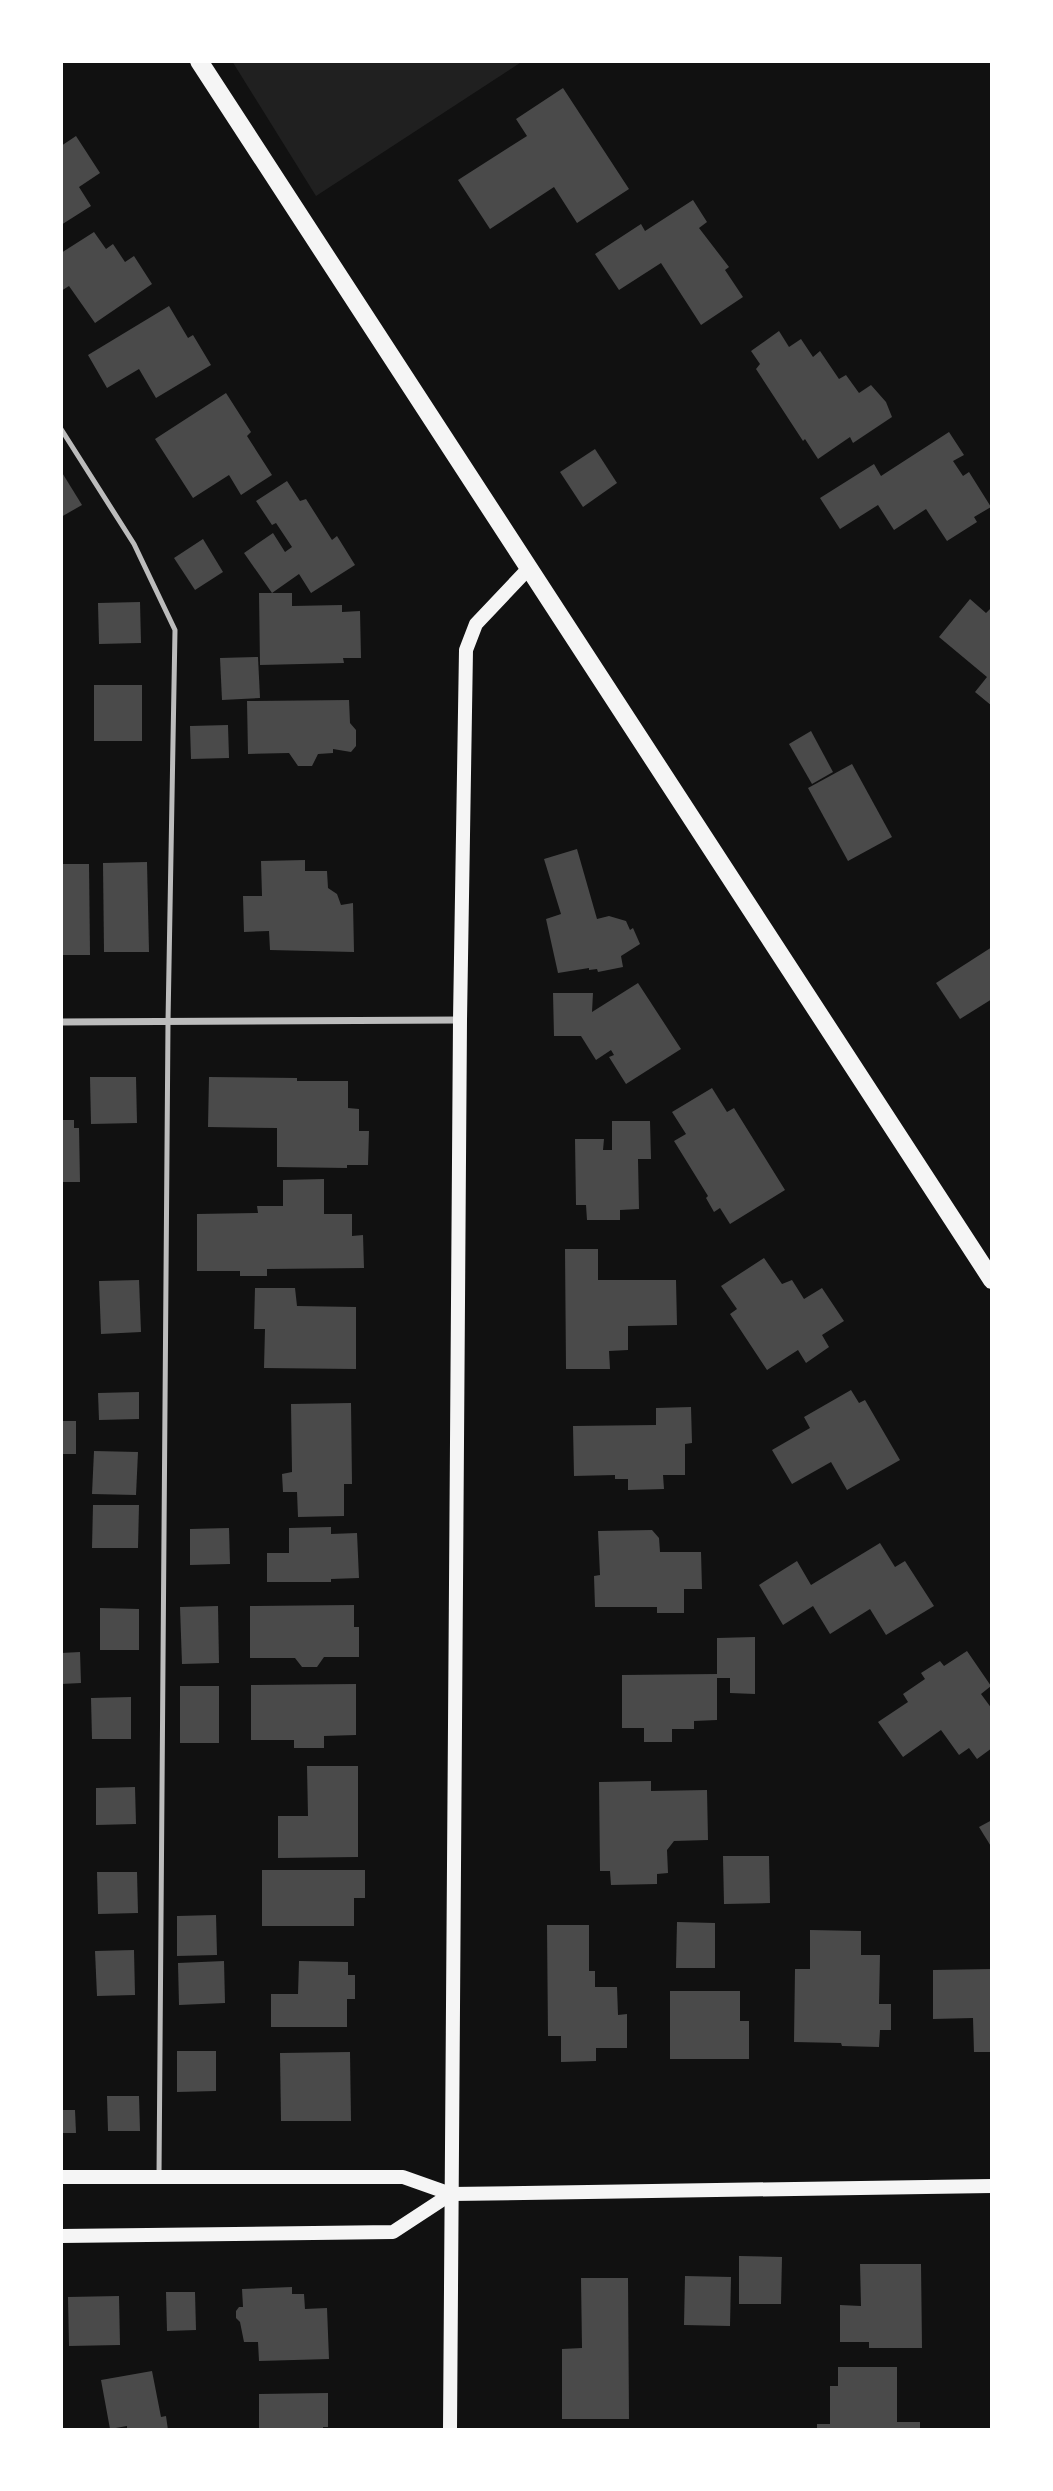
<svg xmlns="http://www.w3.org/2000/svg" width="1053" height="2491" viewBox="0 0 1053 2491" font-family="'Open Sans',sans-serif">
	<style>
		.green { fill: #202020 }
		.building { fill: #4a4a4a }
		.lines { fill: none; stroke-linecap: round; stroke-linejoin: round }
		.service { stroke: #bcbcbc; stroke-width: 5 }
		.minor { stroke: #bcbcbc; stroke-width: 7 }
		.secondary { stroke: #f5f5f5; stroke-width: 14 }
		.primary { stroke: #f5f5f5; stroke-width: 18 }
	</style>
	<rect width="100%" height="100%" fill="#111"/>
	<polygon class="green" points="232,61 523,61 316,196"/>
	<g class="building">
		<polygon points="563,88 629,189 577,223 554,187 490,229 458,180 527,136 516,119"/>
		<polygon points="76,136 100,173 79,187 91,206 61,225 61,146"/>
		<polygon points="693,200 707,222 699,228 729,267 725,270 743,297 701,325 661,263 619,290 595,254 641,224 645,231"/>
		<polygon points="94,232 106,249 113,244 125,262 134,256 152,284 95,323 69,286 61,291 61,253"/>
		<polygon points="169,306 188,338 193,335 211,365 156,398 139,369 107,388 88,355"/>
		<polygon points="779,331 789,347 801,339 813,357 820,351 839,379 846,375 859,393 871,385 886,402 892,417 853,443 850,437 818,459 805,439 803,441 756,369 760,364 751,351"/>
		<polygon points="226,393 251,432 247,436 272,475 241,495 229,475 193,498 155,439"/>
		<polygon points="949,432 964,455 953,461 963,476 969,472 991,507 974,517 977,522 947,541 926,509 894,530 878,505 840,529 820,498 874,464 881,476"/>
		<polygon points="595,449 617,483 583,507 560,472"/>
		<polygon points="61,471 82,505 61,517"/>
		<polygon points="287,481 300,501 306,499 332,540 337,536 355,565 311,593 299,574 272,593 292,593 292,606 342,605 342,612 360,611 361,658 343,658 344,663 260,665 259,593 272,593 244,553 273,533 285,552 292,547 276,523 272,525 256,501"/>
		<polygon points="203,539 223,572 195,590 174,558"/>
		<polygon points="970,599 986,613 992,607 992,706 975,692 987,677 939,637"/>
		<polygon points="140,602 141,643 99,644 98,603"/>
		<polygon points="258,657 260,698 222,700 220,658"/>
		<rect x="94" y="685" width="48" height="56"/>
		<polygon points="349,700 350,723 356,730 356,746 351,752 333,749 333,753 318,754 312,766 298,766 289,753 248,754 247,701"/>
		<polygon points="228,725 229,758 191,759 190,726"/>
		<polygon points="811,731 833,772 812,784 789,744"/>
		<polygon points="852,764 892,837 848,861 808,788"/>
		<polygon points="577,849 597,919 609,916 626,921 630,930 633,928 640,944 621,956 623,967 598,972 597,969 589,970 589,968 558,973 546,919 561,914 544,859"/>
		<polygon points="305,860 305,871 327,871 328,888 337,894 341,905 353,903 354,952 270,950 269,931 244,932 243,896 262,896 261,861"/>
		<polygon points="147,862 149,952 104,952 103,863"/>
		<polygon points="61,864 89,864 90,955 61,955"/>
		<polygon points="992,947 992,999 960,1019 936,983"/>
		<polygon points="638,983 681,1049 626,1084 609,1057 614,1055 611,1050 596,1060 581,1036 554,1036 553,993 593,993 592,1012"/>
		<polygon points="90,1077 136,1077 137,1123 91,1124"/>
		<polygon points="209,1077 297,1078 297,1081 348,1081 348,1108 359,1109 359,1131 369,1131 368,1165 347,1165 347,1168 277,1167 277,1128 208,1127"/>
		<polygon points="712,1088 727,1112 734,1108 785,1190 730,1224 720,1208 714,1212 706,1198 708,1196 674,1141 686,1134 672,1112"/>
		<polygon points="61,1120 74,1120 74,1128 79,1128 80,1182 61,1182"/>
		<polygon points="612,1121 650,1121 651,1159 638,1159 639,1209 620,1210 620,1220 587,1220 586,1205 576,1205 575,1139 604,1139 603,1150 612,1150"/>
		<polygon points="324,1179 324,1214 352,1214 352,1236 363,1235 364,1268 267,1269 267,1276 240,1276 240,1271 197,1271 197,1214 258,1213 257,1206 283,1206 283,1180"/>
		<polygon points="565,1249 598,1249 598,1280 676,1280 677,1325 628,1326 628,1350 609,1351 610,1369 566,1369"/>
		<polygon points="764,1258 782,1284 792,1280 804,1299 822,1288 844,1321 822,1335 829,1347 806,1363 798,1350 767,1370 730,1314 737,1309 721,1286"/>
		<polygon points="139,1280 141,1332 101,1334 99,1281"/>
		<polygon points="255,1288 295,1288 297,1306 356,1307 356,1369 264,1368 265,1329 254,1329"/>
		<polygon points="851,1390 859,1403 865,1400 900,1460 847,1490 831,1462 792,1484 772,1450 810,1428 804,1417"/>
		<polygon points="139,1392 139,1419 99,1420 98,1393"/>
		<polygon points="351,1403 352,1484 344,1484 344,1516 298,1517 297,1492 283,1492 282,1474 292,1472 291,1404"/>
		<polygon points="691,1407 692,1443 685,1444 685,1475 663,1475 664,1489 628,1490 628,1479 615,1479 615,1475 574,1476 573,1426 656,1425 656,1408"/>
		<rect x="61" y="1421" width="15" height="33"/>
		<polygon points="94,1451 138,1452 136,1495 92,1494"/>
		<polygon points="93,1505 139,1505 138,1548 92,1548"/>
		<polygon points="331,1527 331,1534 357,1533 359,1578 331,1579 331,1582 267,1582 267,1553 289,1553 289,1528"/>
		<polygon points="229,1528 230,1564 190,1565 190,1529"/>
		<polygon points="652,1530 659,1538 660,1552 701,1552 702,1589 684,1589 684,1613 657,1613 657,1607 595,1607 594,1576 600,1575 598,1531"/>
		<polygon points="880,1543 895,1567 905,1561 934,1606 886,1635 870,1609 830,1634 813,1606 783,1625 759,1585 797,1561 811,1585"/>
		<polygon points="354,1605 354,1627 359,1627 359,1657 324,1657 317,1667 302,1667 295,1658 250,1658 250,1606"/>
		<polygon points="218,1606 219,1663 182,1664 180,1607"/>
		<polygon points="100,1608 139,1609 139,1650 100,1650"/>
		<polygon points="755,1637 755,1694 730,1693 730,1678 717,1678 717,1720 694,1721 694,1729 672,1729 672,1742 644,1742 644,1728 622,1728 622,1675 717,1674 717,1638"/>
		<polygon points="967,1651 991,1686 981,1694 992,1709 992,1748 977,1759 969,1748 959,1755 941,1730 903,1757 878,1722 908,1702 903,1694 925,1679 921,1673 940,1661 944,1666"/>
		<polygon points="80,1652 81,1683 61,1684 61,1653"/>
		<polygon points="356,1684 356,1735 324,1736 324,1748 294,1748 294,1740 251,1740 251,1685"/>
		<rect x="180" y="1686" width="39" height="57"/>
		<polygon points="131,1697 131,1739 92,1739 91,1698"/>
		<polygon points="307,1766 358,1766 358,1857 278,1858 278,1816 308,1816"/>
		<polygon points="651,1781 651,1791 707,1790 708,1840 674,1841 667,1850 668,1873 657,1874 657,1884 611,1885 610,1871 600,1871 599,1782"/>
		<polygon points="135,1787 136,1824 96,1825 96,1788"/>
		<polygon points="992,1820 992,1848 979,1827"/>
		<polygon points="723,1856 769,1856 770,1903 724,1904"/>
		<polygon points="262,1870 365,1870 365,1898 354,1898 354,1926 262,1926"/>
		<polygon points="97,1872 137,1872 138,1913 98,1914"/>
		<polygon points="216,1915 217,1955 177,1956 177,1916"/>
		<polygon points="677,1922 715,1923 715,1968 676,1968"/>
		<polygon points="547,1925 589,1925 589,1971 595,1971 595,1987 617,1987 618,2015 627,2014 627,2048 596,2048 596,2061 561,2062 561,2036 548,2036"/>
		<polygon points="810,1930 861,1931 861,1955 880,1955 879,2004 891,2004 891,2030 880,2030 879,2047 842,2046 841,2043 794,2042 795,1969 810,1969"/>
		<polygon points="134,1950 135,1995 97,1996 95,1951"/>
		<polygon points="224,1961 225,2003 179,2005 178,1963"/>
		<polygon points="299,1961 348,1962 348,1975 355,1975 355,1999 347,1999 347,2027 271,2027 271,1994 298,1994"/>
		<polygon points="992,1969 992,2052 974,2052 973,2018 933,2019 933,1970"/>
		<polygon points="670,1991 740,1991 740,2021 749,2021 749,2059 670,2059"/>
		<polygon points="177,2051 216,2051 216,2091 177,2092"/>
		<polygon points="350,2052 351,2121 281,2121 280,2053"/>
		<polygon points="107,2096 139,2096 140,2131 108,2131"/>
		<polygon points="61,2110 75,2110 76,2133 61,2133"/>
		<polygon points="739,2256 782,2257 781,2304 739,2304"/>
		<polygon points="860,2264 921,2264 922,2348 869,2348 869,2342 840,2342 840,2305 861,2306"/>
		<polygon points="685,2276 731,2277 730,2326 684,2325"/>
		<polygon points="581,2278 628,2278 629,2419 562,2419 562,2349 582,2348"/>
		<polygon points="292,2287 292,2294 304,2294 305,2309 327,2308 329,2359 259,2361 258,2342 244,2342 240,2322 236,2318 236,2311 239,2307 243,2307 242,2289"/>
		<polygon points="166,2292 195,2292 196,2330 167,2331"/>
		<polygon points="119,2296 120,2345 69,2346 68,2297"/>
		<polygon points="838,2367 897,2367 897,2422 920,2422 920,2430 817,2430 817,2424 830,2424 830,2386 838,2386"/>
		<polygon points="152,2371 161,2417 166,2416 168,2430 127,2430 127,2426 110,2429 101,2380"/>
		<polygon points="328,2393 328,2427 323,2427 323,2430 259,2430 259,2394"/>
	</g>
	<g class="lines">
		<polyline class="service" points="61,429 134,544 175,630 168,1022 159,2176"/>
		<polyline class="minor" points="61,1022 460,1020"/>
		<g class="secondary">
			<polyline points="61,2177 403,2177 451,2194 992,2186"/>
			<polyline points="61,2236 393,2232 451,2194"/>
			<polyline points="450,2430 460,1020 466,650 476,624 529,568"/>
		</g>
		<polyline class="primary" points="199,61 992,1280"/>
	</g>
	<rect width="1053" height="2491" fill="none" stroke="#ffffff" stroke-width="126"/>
</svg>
